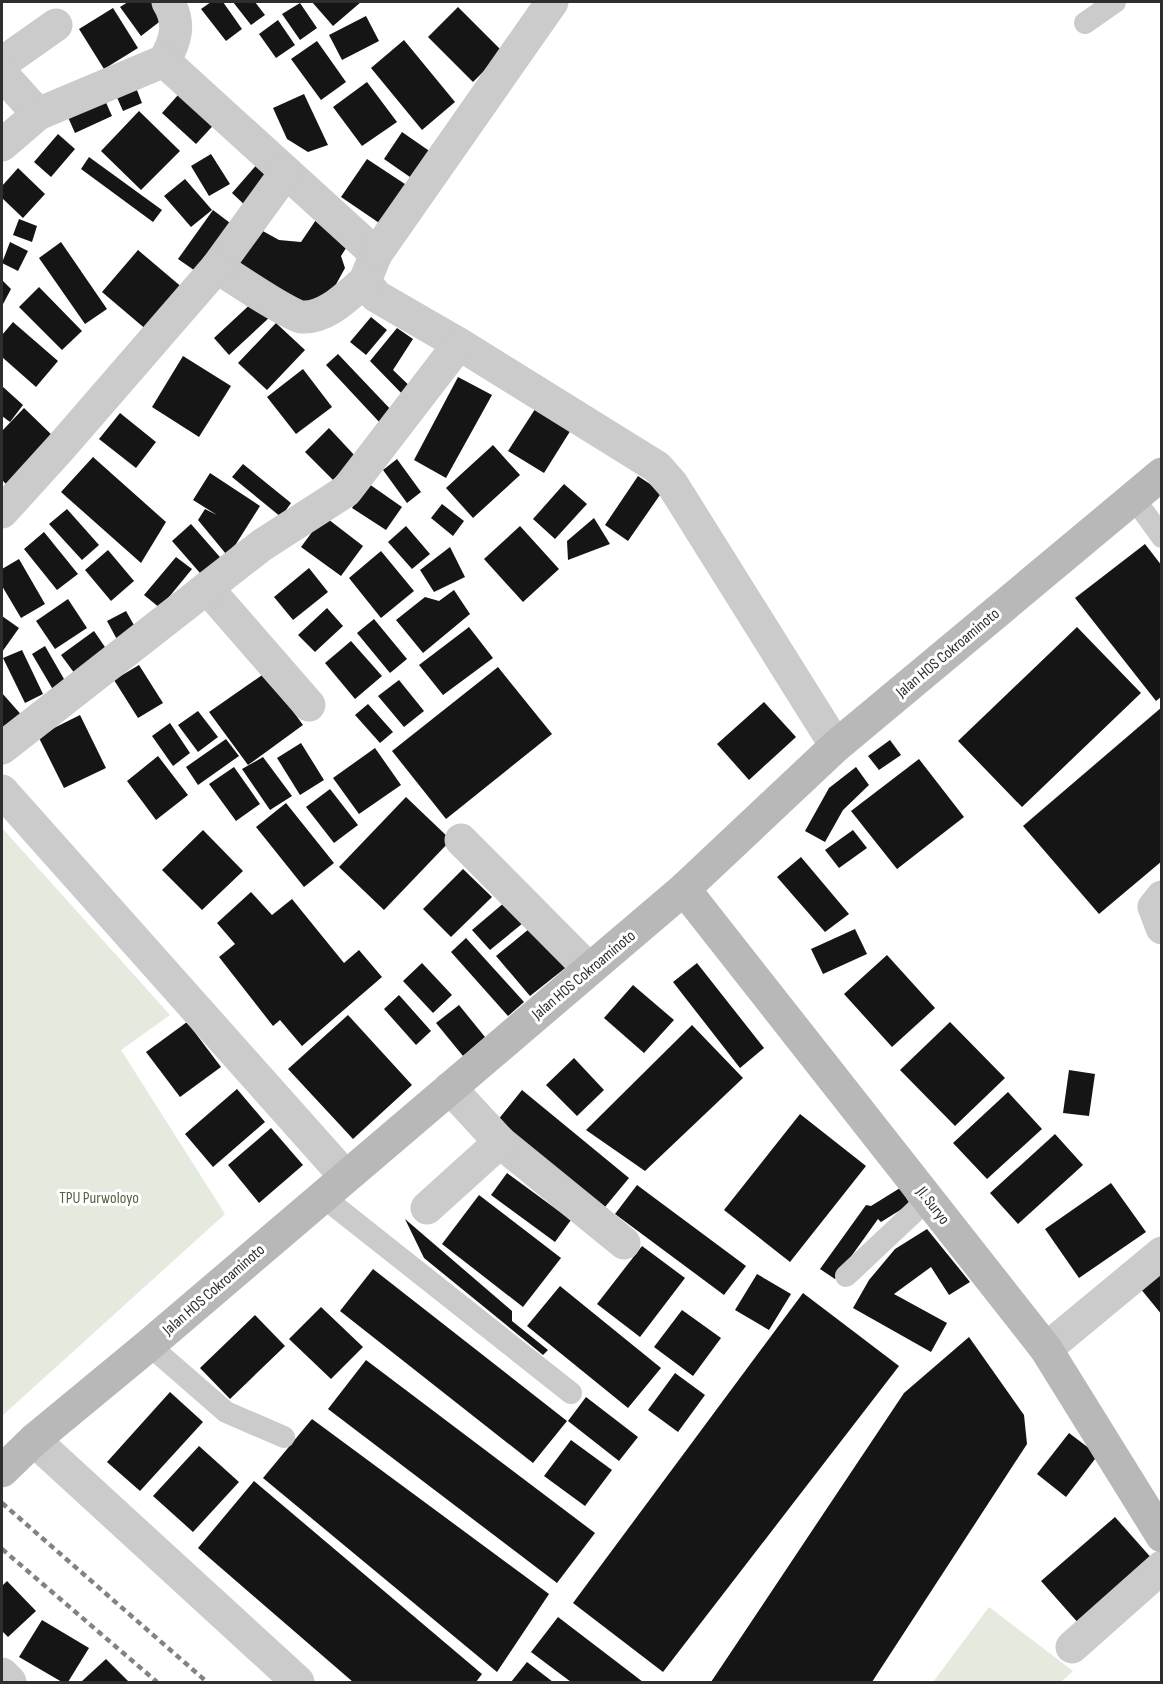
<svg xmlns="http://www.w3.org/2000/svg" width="1163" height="1684" viewBox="0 0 1163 1684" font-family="'Sofia Sans Condensed',sans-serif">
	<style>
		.green { fill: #e4eadd }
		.building { fill: #151515 }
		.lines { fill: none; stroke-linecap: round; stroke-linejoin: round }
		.lane { stroke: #cbcbcb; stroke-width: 22 }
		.street { stroke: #cbcbcb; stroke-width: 33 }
		.secondary { stroke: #b8b8b8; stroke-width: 33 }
		.rail { stroke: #838383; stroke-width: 4.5; stroke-dasharray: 6 4.5; stroke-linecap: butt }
		.labels { text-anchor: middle; stroke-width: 6; stroke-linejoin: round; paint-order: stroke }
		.street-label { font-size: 16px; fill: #2e2e2e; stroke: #fff }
		.park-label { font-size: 16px; fill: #506640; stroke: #fff }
	</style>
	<rect width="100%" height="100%" fill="#fff"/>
	<g class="green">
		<polygon points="2,828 170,1015 121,1050 225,1214 2,1416"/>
		<polygon points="989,1607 1073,1671 1061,1682 933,1682"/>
	</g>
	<g class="building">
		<polygon points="128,2 156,2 167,16 141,36 120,7"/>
		<polygon points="211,2 223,2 242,29 226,41 201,9"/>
		<polygon points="233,2 255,2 265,15 251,25"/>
		<polygon points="312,2 361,2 333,26"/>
		<polygon points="300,3 317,28 300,40 282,14"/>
		<polygon points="458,7 503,52 473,82 428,37"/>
		<polygon points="113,8 138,48 104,69 79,29"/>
		<polygon points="366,16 379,41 342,60 329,35"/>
		<polygon points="278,20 295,45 276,58 259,34"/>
		<polygon points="404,40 455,102 422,130 371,68"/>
		<polygon points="317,41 346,82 321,100 291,59"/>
		<polygon points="367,82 397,122 362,146 333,107"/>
		<polygon points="135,85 142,103 123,111 115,93"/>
		<polygon points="186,86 221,117 196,144 162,113"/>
		<polygon points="304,94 328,145 308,152 287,139 273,108"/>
		<polygon points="104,98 112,116 75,133 67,115"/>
		<polygon points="139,111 180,151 141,190 101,151"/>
		<polygon points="402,132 438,157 420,184 384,159"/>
		<polygon points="58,134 75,149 51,177 34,162"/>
		<polygon points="211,154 230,184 209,196 191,166"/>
		<polygon points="89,157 162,210 153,222 81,169"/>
		<polygon points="367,159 414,190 388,229 341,197"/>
		<polygon points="260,161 278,177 249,209 232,193"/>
		<polygon points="18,168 45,194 23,218 2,198 2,186"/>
		<polygon points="185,179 212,210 191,227 164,196"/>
		<polygon points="213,210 238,229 204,277 178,259"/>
		<polygon points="322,211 353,237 341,256 345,268 328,299 299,312 228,265 261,230 279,240 301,242"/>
		<polygon points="19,219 37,226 32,242 13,235"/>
		<polygon points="10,242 28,251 18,271 2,263"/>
		<polygon points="61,242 107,309 85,324 39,258"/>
		<polygon points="138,250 184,289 148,331 102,292"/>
		<polygon points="2,280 11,289 2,306"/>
		<polygon points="39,287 82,331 62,350 19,307"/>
		<polygon points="256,299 271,316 229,355 214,338"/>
		<polygon points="371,317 387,330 366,355 350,342"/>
		<polygon points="13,322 58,361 36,387 2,357 2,335"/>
		<polygon points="276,323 305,350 267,390 238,363"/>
		<polygon points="397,328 413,339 393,370 416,392 408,400 370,361"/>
		<polygon points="338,354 394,413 382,425 326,365"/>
		<polygon points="183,356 231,386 199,437 152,407"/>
		<polygon points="303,369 332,407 296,434 267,397"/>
		<polygon points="458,377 492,395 446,478 414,460"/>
		<polygon points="2,386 23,405 10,422 2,416"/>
		<polygon points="539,403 574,425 544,473 508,451"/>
		<polygon points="24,408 55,438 8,486 2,480 2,431"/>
		<polygon points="120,413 156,442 136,468 99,439"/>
		<polygon points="329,428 356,457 333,480 305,452"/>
		<polygon points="493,445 520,475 473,518 446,488"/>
		<polygon points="93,457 166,522 141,563 61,492"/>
		<polygon points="397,459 421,492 407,503 383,470"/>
		<polygon points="243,464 291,503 281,517 232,477"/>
		<polygon points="210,473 260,506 236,544 226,554 198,520 205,509 217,515 193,500"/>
		<polygon points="638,476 662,492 628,541 605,525"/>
		<polygon points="369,484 402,507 386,530 352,508"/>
		<polygon points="564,484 587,504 555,539 533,519"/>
		<polygon points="442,504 464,521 453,536 431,518"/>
		<polygon points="67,509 99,545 82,560 49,524"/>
		<polygon points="324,516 363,546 341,576 301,547"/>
		<polygon points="594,518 610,544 568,560 567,541"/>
		<polygon points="191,524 226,564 207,581 172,541"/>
		<polygon points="406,526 430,554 412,569 388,542"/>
		<polygon points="520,526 559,569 523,602 484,559"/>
		<polygon points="44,532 78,574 57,590 24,549"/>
		<polygon points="1145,544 1162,566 1162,696 1156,701 1075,598"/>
		<polygon points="450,547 465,577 434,592 420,570"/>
		<polygon points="108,550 134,581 111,601 85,570"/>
		<polygon points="381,551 414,591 381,618 349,578"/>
		<polygon points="176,557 192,569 160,608 144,595"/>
		<polygon points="19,559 45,604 21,618 2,586 2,569"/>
		<polygon points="309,568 328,592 293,620 274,597"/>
		<polygon points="454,590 470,614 423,653 396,620 425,597 439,601"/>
		<polygon points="68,599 87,628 55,649 36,621"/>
		<polygon points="327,608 343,626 315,652 298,635"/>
		<polygon points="126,611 139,634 120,645 107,621"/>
		<polygon points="2,616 19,628 2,652"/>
		<polygon points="374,619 407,659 390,673 357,633"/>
		<polygon points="469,627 493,658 443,695 419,665"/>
		<polygon points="1077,627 1141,693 1022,807 958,741"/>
		<polygon points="94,631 107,650 75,674 61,655"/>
		<polygon points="351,641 382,676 355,699 325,663"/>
		<polygon points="45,646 68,686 55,693 32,654"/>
		<polygon points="22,650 43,694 25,703 3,658"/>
		<polygon points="139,665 163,703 138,718 114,680"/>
		<polygon points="498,667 552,734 446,819 392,751"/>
		<polygon points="265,673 303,725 248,765 209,712"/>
		<polygon points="399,680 424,711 404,727 378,696"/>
		<polygon points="2,693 25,719 2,740"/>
		<polygon points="764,702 796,737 749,780 717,744"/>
		<polygon points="368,704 393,732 380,743 355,715"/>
		<polygon points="1162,707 1162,861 1099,914 1023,826"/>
		<polygon points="198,711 218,737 198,752 178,725"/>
		<polygon points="80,715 106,768 64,788 38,736"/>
		<polygon points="170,723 190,753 173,766 152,736"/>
		<polygon points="226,739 239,756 198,785 186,767"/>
		<polygon points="890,740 901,755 879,770 868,756"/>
		<polygon points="301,743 324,780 300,795 277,758"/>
		<polygon points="375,748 401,785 359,814 333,778"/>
		<polygon points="158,756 188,795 156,820 127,781"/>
		<polygon points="263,757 292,796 270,810 242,769"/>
		<polygon points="919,759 964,817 897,869 851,811"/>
		<polygon points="234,767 260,804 236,821 209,784"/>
		<polygon points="856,767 869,785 843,810 825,842 805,831 829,788"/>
		<polygon points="330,789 358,825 334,843 306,807"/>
		<polygon points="406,797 451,840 384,910 339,867"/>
		<polygon points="286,803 334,863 304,887 256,827"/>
		<polygon points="203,830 243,871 202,910 162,870"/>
		<polygon points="853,830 867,848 839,868 825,850"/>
		<polygon points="801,857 849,914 825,932 777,877"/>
		<polygon points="463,869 492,897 451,937 423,909"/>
		<polygon points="251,892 272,915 292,899 344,963 359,950 382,977 302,1046 280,1020 273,1026 219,957 235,944 217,923"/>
		<polygon points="505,902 523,923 490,950 472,930"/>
		<polygon points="535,924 569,965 530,996 496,956"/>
		<polygon points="855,929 867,954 823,974 811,949"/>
		<polygon points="466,938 524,1002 508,1016 451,952"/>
		<polygon points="887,955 935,1008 892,1047 844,994"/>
		<polygon points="422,963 452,995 433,1013 403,981"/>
		<polygon points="697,963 764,1048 740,1068 673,982"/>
		<polygon points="633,985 674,1020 644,1053 604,1018"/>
		<polygon points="399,995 431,1031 416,1045 384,1009"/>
		<polygon points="459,1005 485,1037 463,1056 436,1023"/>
		<polygon points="348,1015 412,1085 353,1139 288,1069"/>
		<polygon points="187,1022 221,1067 180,1097 146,1052"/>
		<polygon points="950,1022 1005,1078 955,1126 900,1070"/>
		<polygon points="692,1025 743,1078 645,1171 586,1130"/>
		<polygon points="574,1058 604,1090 577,1116 546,1085"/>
		<polygon points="1069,1070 1095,1074 1089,1116 1063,1113"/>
		<polygon points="237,1089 265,1122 213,1167 185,1134"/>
		<polygon points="522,1090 629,1178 600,1213 493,1126"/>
		<polygon points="1008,1092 1042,1129 987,1179 953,1143"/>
		<polygon points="800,1114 866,1166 790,1262 724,1210"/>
		<polygon points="271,1128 303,1165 259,1203 228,1165"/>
		<polygon points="1055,1134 1083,1165 1018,1224 990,1193"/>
		<polygon points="507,1173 571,1220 555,1242 491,1195"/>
		<polygon points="1111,1183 1146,1232 1079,1278 1045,1229"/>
		<polygon points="637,1185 746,1266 724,1295 615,1214"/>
		<polygon points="900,1188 910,1204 881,1222 878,1219 835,1279 820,1269 866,1205 871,1206"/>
		<polygon points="479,1195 561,1258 523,1307 442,1244"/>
		<polygon points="405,1219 512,1311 512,1321 548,1350 543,1355 424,1258"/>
		<polygon points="927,1229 970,1282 949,1295 931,1267 894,1294 947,1323 931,1352 853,1308 869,1280 895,1249"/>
		<polygon points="642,1246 685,1278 640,1337 597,1304"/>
		<polygon points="373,1269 567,1421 533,1463 340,1311"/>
		<polygon points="1162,1273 1162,1315 1140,1288"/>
		<polygon points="757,1274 791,1294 769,1330 735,1310"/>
		<polygon points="560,1286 661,1368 628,1408 527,1326"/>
		<polygon points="803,1293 899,1366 663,1672 573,1603"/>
		<polygon points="321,1307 363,1347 331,1379 289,1339"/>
		<polygon points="682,1310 721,1338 693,1376 654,1347"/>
		<polygon points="255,1315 285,1346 230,1399 200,1368"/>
		<polygon points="969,1337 1024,1415 1027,1444 872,1682 711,1682 904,1393"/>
		<polygon points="366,1360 595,1533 557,1583 328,1409"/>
		<polygon points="675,1373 705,1395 678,1432 648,1410"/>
		<polygon points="170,1392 203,1422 140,1491 107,1462"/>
		<polygon points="586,1397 638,1437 619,1461 568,1421"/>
		<polygon points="312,1419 549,1594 497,1672 263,1478"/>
		<polygon points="1069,1433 1098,1455 1066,1497 1037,1474"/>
		<polygon points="571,1440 612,1470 585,1506 544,1476"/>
		<polygon points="199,1446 239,1482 193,1532 153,1496"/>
		<polygon points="254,1481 482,1674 476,1682 353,1682 198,1548"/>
		<polygon points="1115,1517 1154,1561 1080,1625 1041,1581"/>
		<polygon points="7,1581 36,1611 8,1637 2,1631 2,1586"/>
		<polygon points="558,1617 643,1682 571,1682 531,1652"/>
		<polygon points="42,1620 89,1648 68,1682 62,1682 19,1657"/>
		<polygon points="106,1659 129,1682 81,1682"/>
		<polygon points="527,1662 553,1682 511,1682"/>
	</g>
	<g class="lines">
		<g class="lane">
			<polyline points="1085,23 1115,2"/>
			<polyline points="1133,497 1162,537"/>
			<polyline points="322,1196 571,1393"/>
			<polyline points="846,1276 929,1198"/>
			<polyline points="149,1345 226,1412 284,1437"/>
		</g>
		<g class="street">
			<path d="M164 61C176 41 181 23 168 2"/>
			<polyline points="2,63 56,25"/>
			<polyline points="2,74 38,114"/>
			<polyline points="2,145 38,114 164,61 376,254 365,281 376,296 459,344 657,467 672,484 836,746"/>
			<path d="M286 172 217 267C229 275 292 317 301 317 326 319 347 296 365 281"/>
			<polyline points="376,254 552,2"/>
			<polyline points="2,512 61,447 217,267"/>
			<polyline points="207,588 309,705"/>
			<polyline points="2,748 262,545 346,491 459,344"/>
			<polyline points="2,791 345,1176"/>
			<polyline points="461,840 589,969"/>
			<polyline points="1162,897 1154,907 1162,928"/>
			<polyline points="500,1142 624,1243"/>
			<polyline points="427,1208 500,1142 450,1088"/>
			<polyline points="1046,1349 1162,1253"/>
			<polyline points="34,1440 298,1682"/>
			<polyline points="1072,1647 1162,1567"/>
			<polyline points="2,1674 10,1682"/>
		</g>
		<g class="secondary">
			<polyline points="684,889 1046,1349 1162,1536"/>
			<polyline points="2,1471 34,1440 149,1345 684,889 836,746 1162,474"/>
		</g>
		<g class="rail">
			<polyline points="2,1503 207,1682"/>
			<polyline points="2,1549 157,1682"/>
		</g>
	</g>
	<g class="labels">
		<g class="street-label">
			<text transform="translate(947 652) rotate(-40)" y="6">Jalan HOS Cokroaminoto</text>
			<text transform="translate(583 974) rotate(-40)" y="6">Jalan HOS Cokroaminoto</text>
			<text transform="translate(934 1205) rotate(52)" y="6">Jl. Suryo</text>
			<text transform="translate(213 1289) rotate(-41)" y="6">Jalan HOS Cokroaminoto</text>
		</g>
		<g class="park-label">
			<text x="99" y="1203">TPU Purwoloyo</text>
		</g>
	</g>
	<rect width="1163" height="1684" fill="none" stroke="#2e2e2e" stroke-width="6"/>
</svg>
